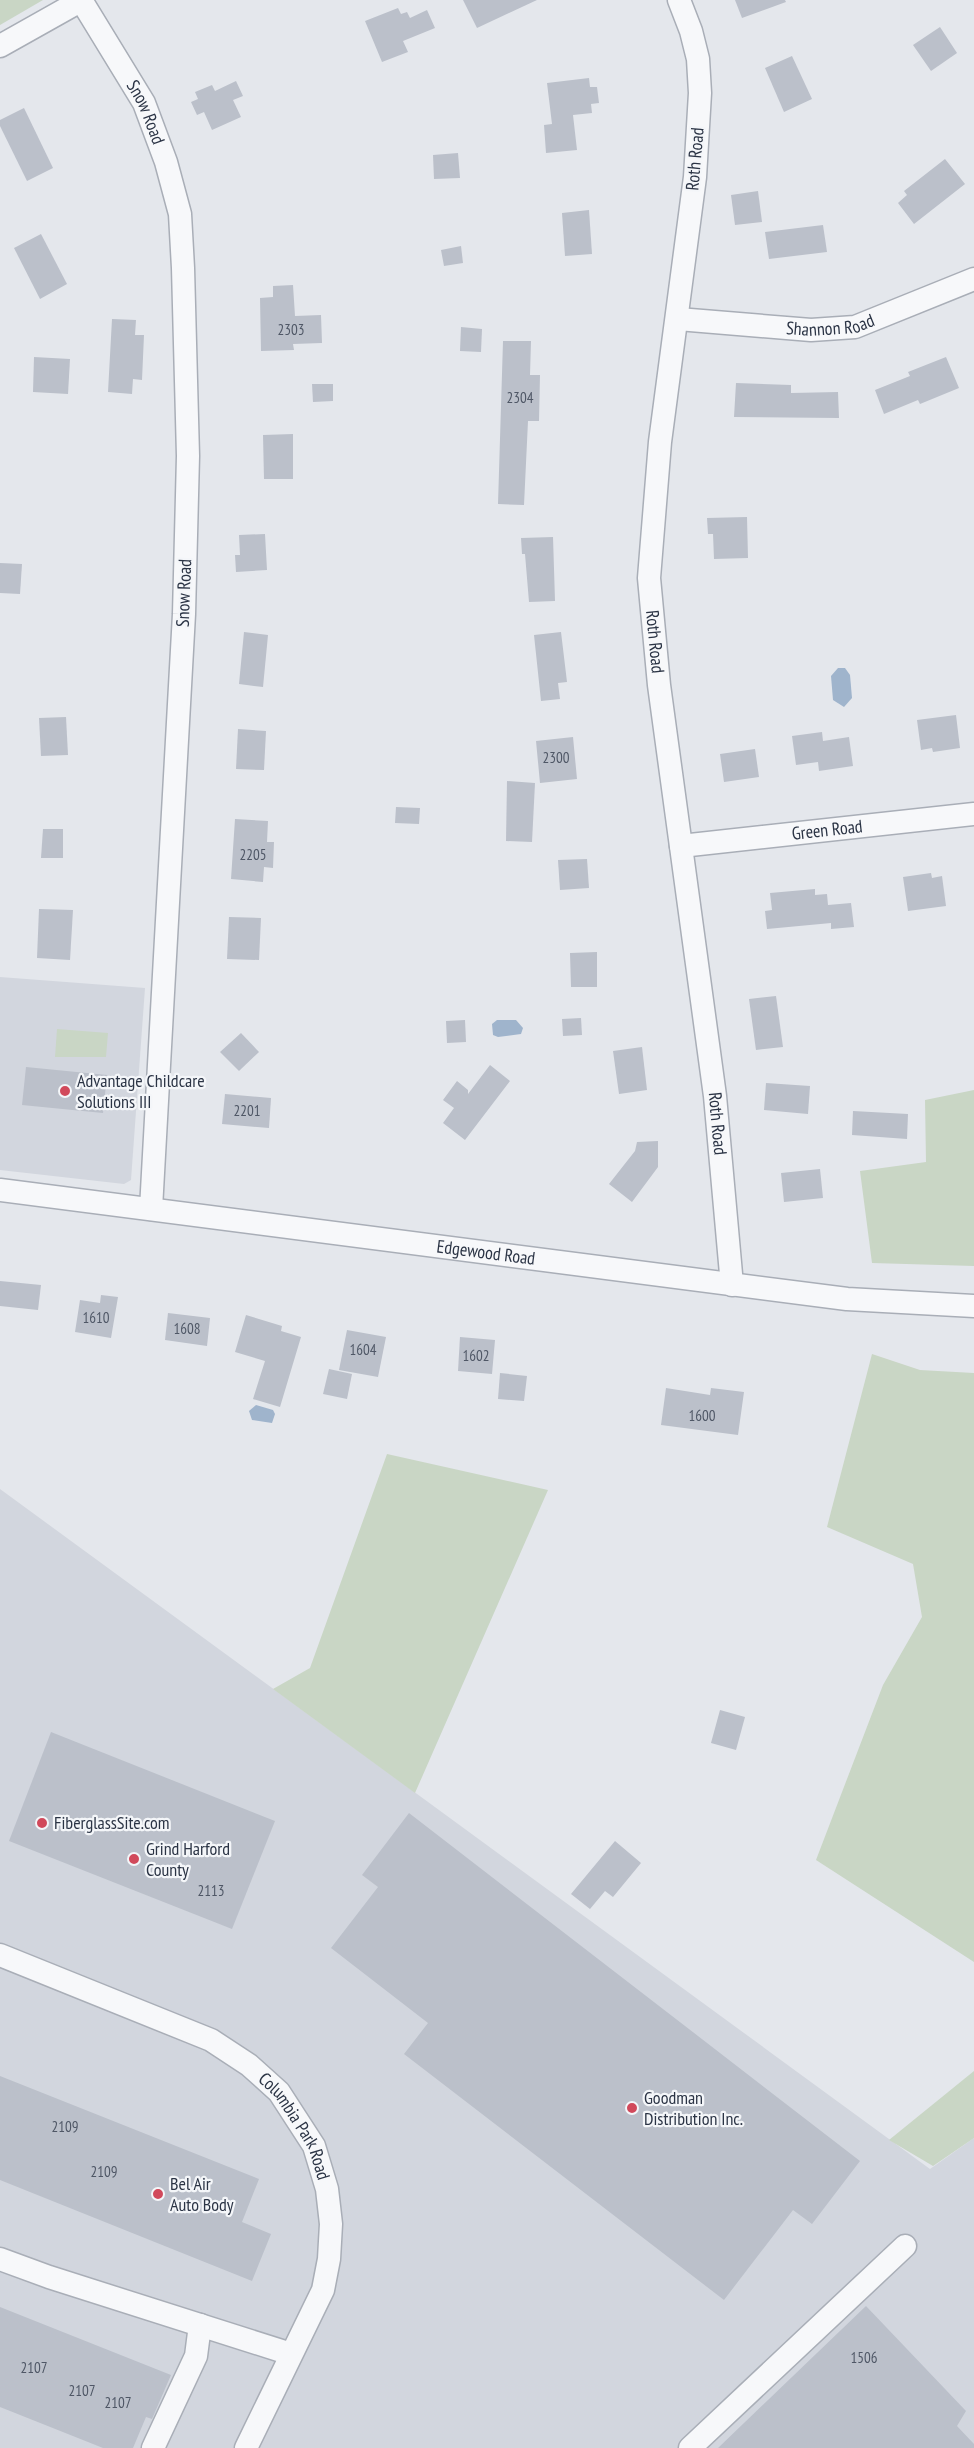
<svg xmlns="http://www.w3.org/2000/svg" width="974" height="2448" viewBox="0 0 974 2448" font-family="'PT Sans Narrow',sans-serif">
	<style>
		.built { fill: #d2d6de }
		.green { fill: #c9d6c5 }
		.water { fill: #9fb4cc }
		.building { fill: #bbc0ca }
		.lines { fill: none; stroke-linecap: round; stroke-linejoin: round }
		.minor-casing { stroke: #a9aeb7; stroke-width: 25 }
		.minor { stroke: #f7f8fa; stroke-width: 22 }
		.poi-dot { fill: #d1495b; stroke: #f4f6f9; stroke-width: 2 }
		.labels { text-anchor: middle; stroke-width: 4.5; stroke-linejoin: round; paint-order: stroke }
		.number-label { font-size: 15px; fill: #4f5766 }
		.street-label { font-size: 18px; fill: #2b3445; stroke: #f4f6f9 }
		.poi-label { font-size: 18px; fill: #2b3445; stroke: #f4f6f9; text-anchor: start }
	</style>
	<rect width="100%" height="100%" fill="#e4e7ec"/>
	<g class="built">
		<polygon points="0,977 145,988 131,1180 124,1184 0,1170"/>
		<polygon points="0,1489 930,2169 974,2138 974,2448 0,2448"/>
	</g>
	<g class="green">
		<polygon points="0,0 43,0 0,25"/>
		<polygon points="57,1029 108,1033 106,1057 55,1057"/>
		<polygon points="974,1090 974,1266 872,1263 860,1171 926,1162 925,1100"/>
		<polygon points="872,1354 920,1370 974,1373 974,1962 816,1860 883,1685 922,1617 913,1564 827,1527"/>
		<polygon points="387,1454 548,1490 415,1793 273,1689 310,1668"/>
		<polygon points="974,2071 974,2138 933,2166 889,2140"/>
	</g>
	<g class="water">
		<polygon points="838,668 845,668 850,675 852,698 844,707 833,700 831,676"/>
		<polygon points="497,1020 516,1020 523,1028 521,1034 498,1037 493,1035 492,1024"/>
		<polygon points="256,1405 273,1410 275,1414 272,1423 252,1420 249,1411"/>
	</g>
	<g class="building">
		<polygon points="463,0 537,0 477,28"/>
		<polygon points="735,0 785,0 786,2 742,18"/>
		<polygon points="398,8 401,14 407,12 410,18 427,10 435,28 403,41 408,52 382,62 365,21"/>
		<polygon points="940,27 957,53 931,71 913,45"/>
		<polygon points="792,56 812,99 784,112 765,68"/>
		<polygon points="589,78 590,87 597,87 599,103 591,104 592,113 573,115 577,150 546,153 544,125 552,124 547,83"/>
		<polygon points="236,81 243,96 233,100 241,117 212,130 204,112 197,115 191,102 198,99 195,92 212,85 215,91"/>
		<polygon points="24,108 53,168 27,181 0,126 0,120"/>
		<polygon points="458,153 460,178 434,179 433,155"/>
		<polygon points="945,159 965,184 914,224 898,203 907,195 904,191"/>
		<polygon points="758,191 762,222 735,225 731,195"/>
		<polygon points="589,210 592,254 565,256 562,213"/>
		<polygon points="823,225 827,252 769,259 765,232"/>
		<polygon points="41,234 67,284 40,299 14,248"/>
		<polygon points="461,246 463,263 444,266 441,250"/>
		<polygon points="293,285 295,316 321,315 322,343 293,344 294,350 261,351 260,298 273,297 273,286"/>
		<polygon points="112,319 136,320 135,335 144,335 142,380 133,379 132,394 108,392"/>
		<polygon points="461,327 482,329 481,352 460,351"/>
		<polygon points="503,341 531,341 530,375 540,375 539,421 528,421 524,505 498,504"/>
		<polygon points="34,357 70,359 68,394 33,392"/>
		<polygon points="946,357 959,388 920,404 918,400 884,414 875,390 910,376 908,372"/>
		<polygon points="736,383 791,385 791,393 838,392 839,418 734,417"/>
		<polygon points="312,384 333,384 333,401 313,402"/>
		<polygon points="293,434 293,479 264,479 263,435"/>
		<polygon points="747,517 748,558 714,559 713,534 708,534 707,518"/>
		<polygon points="265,534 267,570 236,572 235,555 240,555 239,535"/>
		<polygon points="553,537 555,601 529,602 525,554 522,554 521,538"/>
		<polygon points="0,563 22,564 20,594 0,593"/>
		<polygon points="244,632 268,635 263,687 239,684"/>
		<polygon points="561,632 567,682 558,683 560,699 541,701 534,635"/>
		<polygon points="956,715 960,748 933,752 932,748 921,750 917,720"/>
		<polygon points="66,717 68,755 41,756 39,718"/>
		<polygon points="238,729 266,731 264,770 236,769"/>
		<polygon points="822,732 823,741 849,737 853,766 819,771 818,762 796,765 792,736"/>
		<polygon points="573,737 577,779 540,783 536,741"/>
		<polygon points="755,749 759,777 724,782 720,754"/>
		<polygon points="507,781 535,783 532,842 506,841"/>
		<polygon points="396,807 420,808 419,824 395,823"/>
		<polygon points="235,819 268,821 267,842 274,842 273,868 264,867 263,882 231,879"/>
		<polygon points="43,829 63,829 63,858 41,858"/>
		<polygon points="587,859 589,888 560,890 558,860"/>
		<polygon points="931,873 932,878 942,876 946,906 908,911 903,877"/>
		<polygon points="815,889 815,895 827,894 828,905 851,903 854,927 831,929 831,923 767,929 765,911 772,910 770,893"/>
		<polygon points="39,909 73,910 70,960 37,958"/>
		<polygon points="229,917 261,918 259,960 227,959"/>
		<polygon points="597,952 597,987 571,987 570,953"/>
		<polygon points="776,996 783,1047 756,1050 749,999"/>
		<polygon points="581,1018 582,1035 563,1036 562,1019"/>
		<polygon points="465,1020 466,1042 447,1043 446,1021"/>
		<polygon points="241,1033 259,1052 239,1071 220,1052"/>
		<polygon points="642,1047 647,1090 619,1094 613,1051"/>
		<polygon points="490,1065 510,1081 465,1140 443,1123 454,1108 443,1100 457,1081 468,1090 468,1094"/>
		<polygon points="26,1067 107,1075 103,1113 22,1105"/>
		<polygon points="766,1083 810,1086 808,1114 764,1110"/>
		<polygon points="225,1094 271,1098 269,1128 222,1124"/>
		<polygon points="853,1111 908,1114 907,1139 852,1135"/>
		<polygon points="658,1141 658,1167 632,1202 609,1184 635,1151 637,1142"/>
		<polygon points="820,1169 823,1198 784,1202 781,1173"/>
		<polygon points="0,1281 41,1285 38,1310 0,1306"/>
		<polygon points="101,1295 118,1297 111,1338 75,1332 80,1300 100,1303"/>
		<polygon points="168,1313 210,1318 207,1346 165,1340"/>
		<polygon points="246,1315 282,1326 281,1331 301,1337 280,1407 253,1399 265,1361 235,1352"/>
		<polygon points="347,1330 386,1337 378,1377 339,1370"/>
		<polygon points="460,1337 495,1340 492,1374 458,1371"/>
		<polygon points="329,1369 352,1374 347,1399 323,1394"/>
		<polygon points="500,1373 527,1376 524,1401 498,1399"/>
		<polygon points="666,1388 710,1395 711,1388 744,1392 738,1435 661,1425"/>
		<polygon points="720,1710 745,1717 736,1750 711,1743"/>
		<polygon points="51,1732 275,1821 232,1929 9,1841"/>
		<polygon points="409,1813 860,2161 812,2224 793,2210 724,2300 404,2054 428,2023 331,1948 378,1887 362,1875"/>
		<polygon points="615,1841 641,1863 613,1897 605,1891 590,1909 571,1894"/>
		<polygon points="0,2076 259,2179 242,2222 271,2234 252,2281 0,2180"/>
		<polygon points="866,2306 966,2411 957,2426 974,2444 974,2448 718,2448"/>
		<polygon points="0,2307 171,2375 152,2419 146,2417 133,2448 103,2448 0,2407"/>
	</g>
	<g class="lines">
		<g class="minor-casing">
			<g id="minor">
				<path id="s1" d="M81 0 144 103 166 162 180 214 183 268 188 456 184 614 151 1209"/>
				<path id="s2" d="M679 0 691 31 698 59 700 93 695 177 660 442 649 578 659 685 715 1096 732 1285"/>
				<polyline points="0,46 82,0"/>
				<path id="s3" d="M678 319 811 330 855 327 974 279"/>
				<path id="s4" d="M681 846 974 814"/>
				<path id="s5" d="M0 1190 847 1299 974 1306"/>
				<path id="s6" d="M0 1955 211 2040 249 2065 279 2092 314 2146 327 2189 331 2224 329 2259 323 2290 246 2448"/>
				<polyline points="0,2259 49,2277 291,2354"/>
				<polyline points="153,2448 196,2356 200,2325"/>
				<polyline points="690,2448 905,2246"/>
			</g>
		</g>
		<use href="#minor" class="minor"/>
	</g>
	<g class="poi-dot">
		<circle cx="65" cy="1091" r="6"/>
		<circle cx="42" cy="1823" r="6"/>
		<circle cx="134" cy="1859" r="6"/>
		<circle cx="632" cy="2108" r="6"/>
		<circle cx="158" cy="2194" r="6"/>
	</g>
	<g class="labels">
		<g class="number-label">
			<text x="291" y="335">2303</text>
			<text x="520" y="403">2304</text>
			<text x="556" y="763">2300</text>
			<text x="253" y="860">2205</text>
			<text x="247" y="1116">2201</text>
			<text x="96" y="1323">1610</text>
			<text x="187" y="1334">1608</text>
			<text x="363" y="1355">1604</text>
			<text x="476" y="1361">1602</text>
			<text x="702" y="1421">1600</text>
			<text x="211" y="1896">2113</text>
			<text x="65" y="2132">2109</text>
			<text x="104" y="2177">2109</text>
			<text x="864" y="2363">1506</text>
			<text x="34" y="2373">2107</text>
			<text x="82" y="2396">2107</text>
			<text x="118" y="2408">2107</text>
		</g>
		<g class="street-label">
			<text dy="6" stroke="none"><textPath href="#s1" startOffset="130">Snow Road</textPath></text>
			<text transform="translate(695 159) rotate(-85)" y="6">Roth Road</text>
			<text dy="6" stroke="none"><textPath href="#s3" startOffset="153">Shannon Road</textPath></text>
			<text transform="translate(184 593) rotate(-88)" y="6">Snow Road</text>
			<text dy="6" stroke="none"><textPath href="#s2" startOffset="648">Roth Road</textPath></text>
			<text dy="6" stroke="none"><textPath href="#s4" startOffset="147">Green Road</textPath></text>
			<text dy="6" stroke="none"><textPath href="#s2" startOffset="1134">Roth Road</textPath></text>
			<text dy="6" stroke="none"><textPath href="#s5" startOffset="490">Edgewood Road</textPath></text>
			<text dy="6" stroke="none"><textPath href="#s6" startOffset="351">Columbia Park Road</textPath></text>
		</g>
		<g class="poi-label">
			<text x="77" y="1087">Advantage Childcare<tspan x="77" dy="21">Solutions III</tspan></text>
			<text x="54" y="1829">FiberglassSite.com</text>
			<text x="146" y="1855">Grind Harford<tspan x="146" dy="21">County</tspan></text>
			<text x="644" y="2104">Goodman<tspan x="644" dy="21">Distribution Inc.</tspan></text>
			<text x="170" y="2190">Bel Air<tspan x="170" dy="21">Auto Body</tspan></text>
		</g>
	</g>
</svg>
